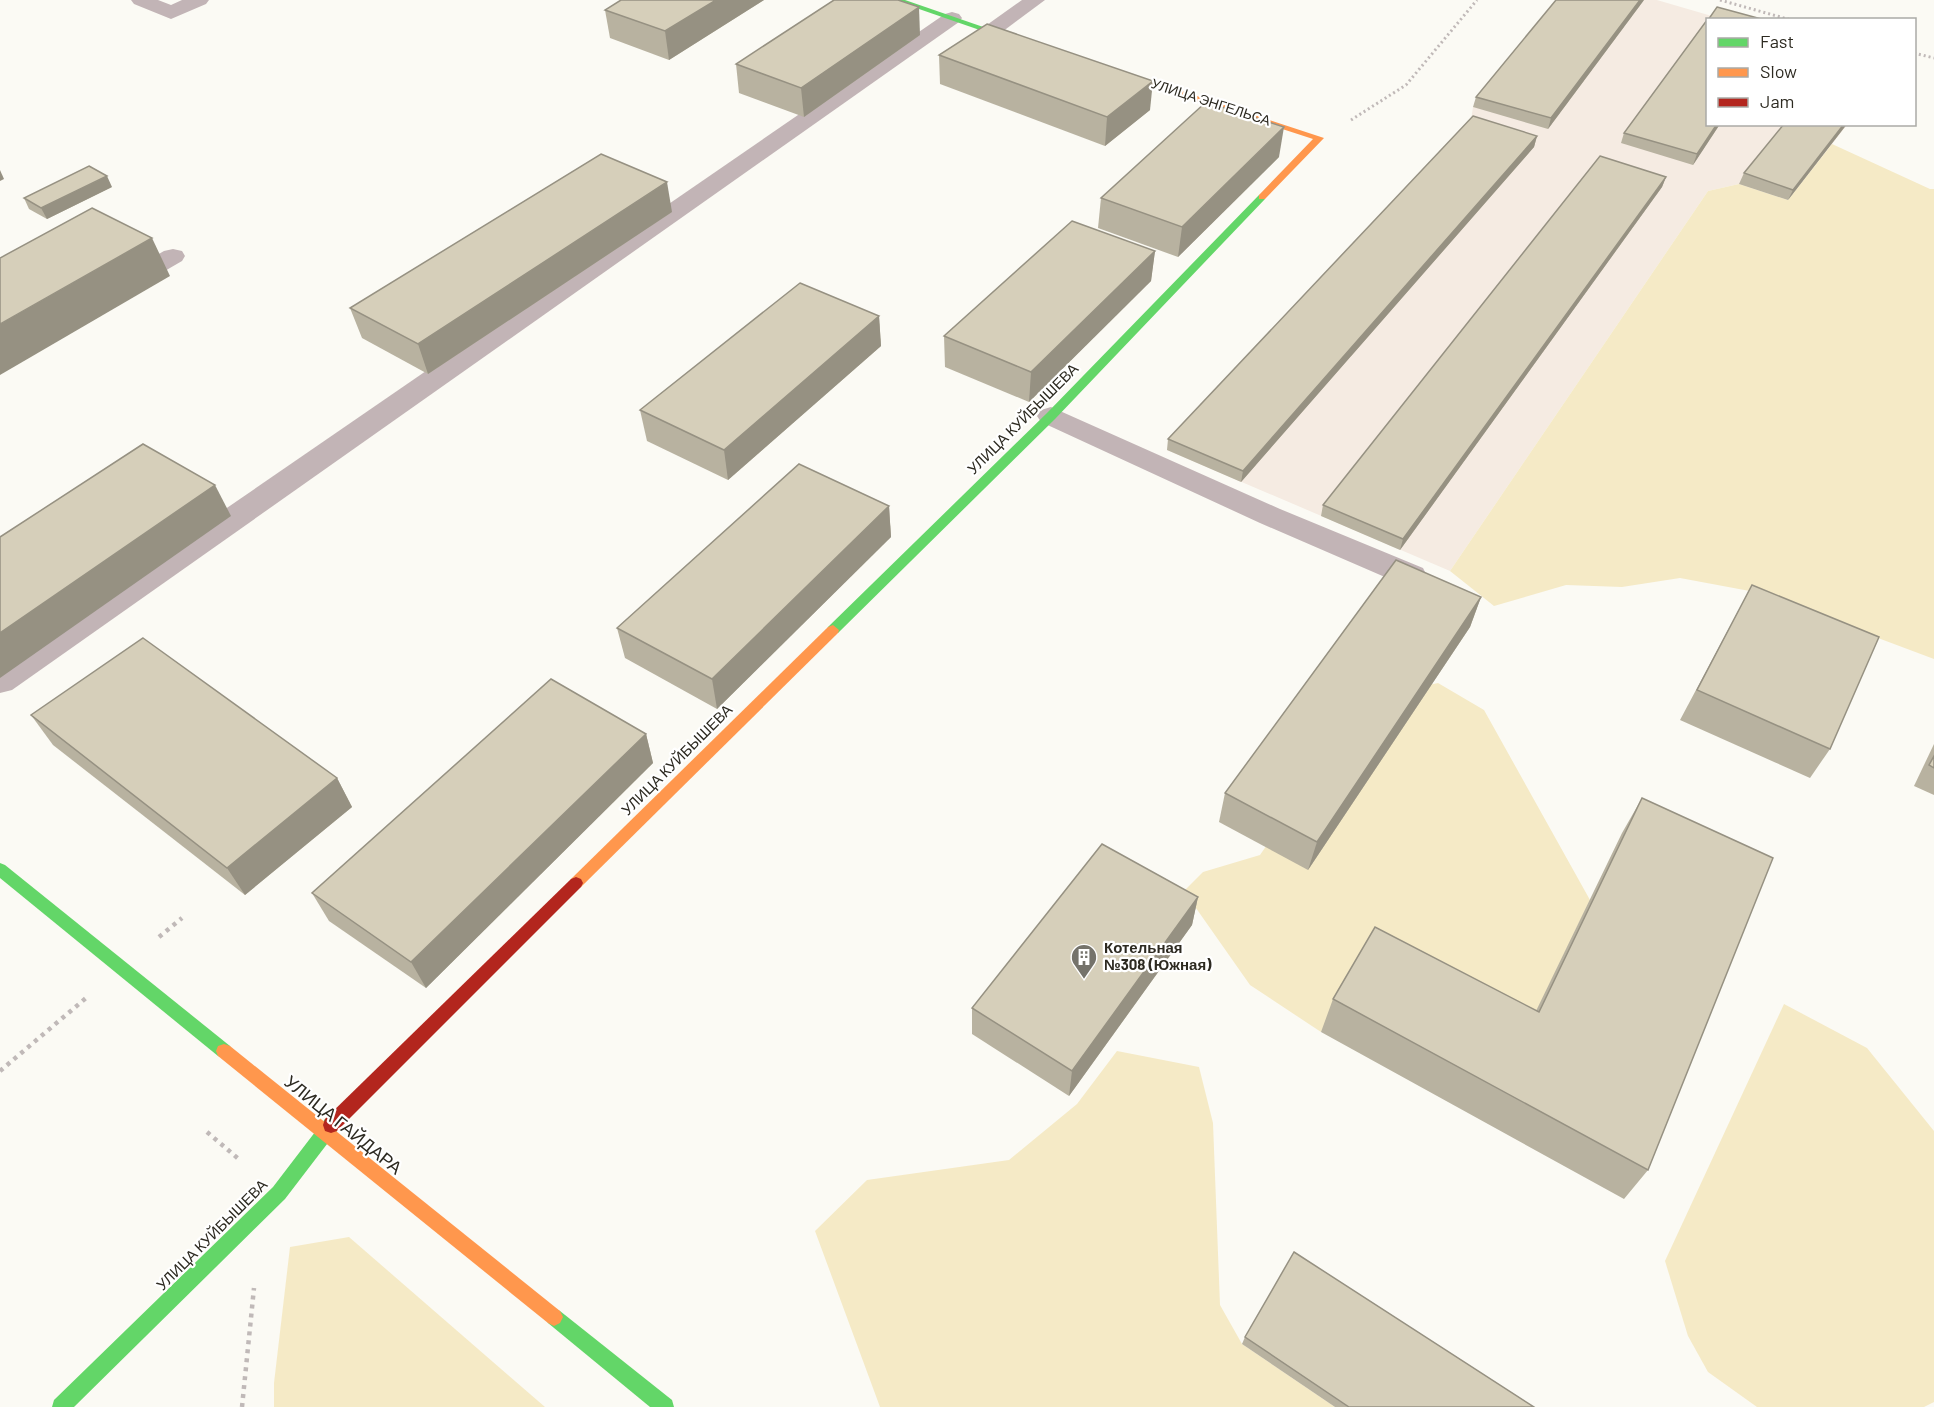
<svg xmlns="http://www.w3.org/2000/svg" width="1934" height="1407" viewBox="0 0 1934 1407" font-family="Barlow,sans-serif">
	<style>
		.industrial { fill: #f5ebe2 }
		.green { fill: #f5eac6 }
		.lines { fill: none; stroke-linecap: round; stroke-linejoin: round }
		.path-far1 { stroke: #c0b9b8; stroke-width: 3; stroke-dasharray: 2 3; stroke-linecap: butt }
		.path { stroke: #c0b9b8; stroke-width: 4.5; stroke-dasharray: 4 5; stroke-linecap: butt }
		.lane { fill: #c2b4b6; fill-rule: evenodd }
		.fast { fill: #63d668; fill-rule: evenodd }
		.slow { fill: #ff974d; fill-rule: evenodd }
		.jam { fill: #b3261e; fill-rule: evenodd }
		.wall { fill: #b8b2a0 }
		.shaded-wall { fill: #969182 }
		.building { fill: #d6cfba; stroke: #969182; stroke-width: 1.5 }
		.labels { text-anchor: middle; stroke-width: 4.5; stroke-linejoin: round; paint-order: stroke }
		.far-street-label { font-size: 14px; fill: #2d2a21; stroke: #fff }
		.street-label { font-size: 15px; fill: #2d2a21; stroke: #fff }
		.poi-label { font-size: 15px; font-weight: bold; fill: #2d2a21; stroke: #fff; text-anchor: start }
		.near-street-label { font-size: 18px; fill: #2d2a21; stroke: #fff }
	</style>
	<rect width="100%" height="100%" fill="#fbfaf4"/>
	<polygon class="industrial" points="1561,0 1657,0 1722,19 1708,20 1708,124 1847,125 1788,200 1739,184 1708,191 1450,571 1167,450 1470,126 1473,107"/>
	<g class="green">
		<polygon points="1832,144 1930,189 1934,189 1934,659 1755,592 1680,578 1622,587 1566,585 1494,606 1450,571 1708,191 1739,184 1788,200"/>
		<polygon points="1438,683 1484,710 1590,900 1520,1045 1362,961 1321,1032 1250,985 1184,891 1203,872 1260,855 1368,698"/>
		<polygon points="1784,1004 1867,1048 1934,1131 1934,1402 1924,1407 1757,1407 1708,1372 1688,1336 1665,1261"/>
		<polygon points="1117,1051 1199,1067 1213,1123 1220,1305 1242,1344 1335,1407 880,1407 815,1231 867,1180 1009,1160 1077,1104"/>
		<polygon points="349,1237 545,1407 274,1407 274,1383 290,1247"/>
	</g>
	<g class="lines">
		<g class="path-far1">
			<polyline points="1720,0 1791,20"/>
			<polyline points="1914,53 1934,58"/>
			<polyline points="1351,120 1406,85 1477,0"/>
		</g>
		<g class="path">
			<polyline points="159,937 182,918"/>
			<polyline points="0,1071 86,998"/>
			<polyline points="207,1132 241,1161"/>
			<polyline points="242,1407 254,1288"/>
		</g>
		<g class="lane">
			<polygon points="131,0 158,0 171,5 182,0 209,0 206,4 171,19 134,4"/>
			<polygon points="1022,0 1045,0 998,35 991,37 984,35 981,31 984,27"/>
			<polygon points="952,12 959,14 962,18 959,22 12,690 0,693 0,664 945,14"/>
			<polygon points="173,249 182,251 185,256 182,261 132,290 123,293 114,290 110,285 114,280 164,251"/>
			<polygon points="1051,407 1280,509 1423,568 1427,576 1423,584 1412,587 1401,584 1260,523 1041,422 1037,416 1041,410"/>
		</g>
		<g class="fast">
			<polygon points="893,0 905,0 1027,42 1020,44"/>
			<polygon points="1262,194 1265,195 1265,199 1055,419 838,633 828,633 827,630 828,627 1047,413 1259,195"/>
			<polygon points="0,863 5,865 230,1046 232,1051 230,1056 224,1058 218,1056 0,878"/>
			<polygon points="331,1117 337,1119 339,1125 337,1131 285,1199 74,1407 52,1407 54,1400 273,1187 325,1119"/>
			<polygon points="554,1308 560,1311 672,1400 674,1407 650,1407 548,1323 545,1317 548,1311"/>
		</g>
		<g class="slow">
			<polygon points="1106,68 1112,68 1324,138 1265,199 1259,199 1259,195 1313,139 1106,72"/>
			<polygon points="833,625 839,630 838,633 581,887 576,889 571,887 569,883 571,879 828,627"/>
			<polygon points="224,1044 230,1046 560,1311 563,1317 560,1323 554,1326 548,1323 218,1056 216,1051 218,1046"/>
		</g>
		<polygon class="jam" points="576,877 581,879 583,883 581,887 337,1131 331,1133 325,1131 323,1125 325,1119 571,879"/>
	</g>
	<g class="wall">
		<polygon points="764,0 669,60 610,38 605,10"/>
		<polygon points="1644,0 1548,129 1473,107 1476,97"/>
		<polygon points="920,35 804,117 739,93 736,64"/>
		<polygon points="939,55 1150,110 1105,146 940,84"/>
		<polygon points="1720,124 1693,165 1621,143 1624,133"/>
		<polygon points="1847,124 1788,200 1739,184 1744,173"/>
		<polygon points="1537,136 1534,147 1241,482 1167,450 1168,439"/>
		<polygon points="1279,157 1178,257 1098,228 1101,198"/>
		<polygon points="1666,177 1662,187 1400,550 1321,516 1323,505"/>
		<polygon points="112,187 47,219 29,209 24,198"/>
		<polygon points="672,212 428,374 362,338 350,308"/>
		<polygon points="1155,251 1151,281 1029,402 945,367 944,336"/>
		<polygon points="879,316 881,346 728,480 647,441 640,410"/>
		<polygon points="889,506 891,537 717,709 625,658 617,628"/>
		<polygon points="1752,585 1830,749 1810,778 1680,720"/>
		<polygon points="1481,597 1470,627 1308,870 1219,822 1225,793"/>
		<polygon points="31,715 337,778 352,807 245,895 53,745"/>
		<polygon points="646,734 653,763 426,988 329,921 312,893"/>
		<polygon points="1934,744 1934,795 1914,786"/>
		<polygon points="1642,798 1648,1170 1624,1199 1321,1032 1333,999 1536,1011 1622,833"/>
		<polygon points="1198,897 1192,925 1069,1096 972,1034 972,1008"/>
		<polygon points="1245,1337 1534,1407 1335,1407 1242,1344"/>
	</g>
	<g class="shaded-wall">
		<polygon points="716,0 764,0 669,60 665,31"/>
		<polygon points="1640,0 1644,0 1548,129 1551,118"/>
		<polygon points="919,7 920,35 804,117 801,88"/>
		<polygon points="1153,81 1150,110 1105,146 1107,117"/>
		<polygon points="1717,124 1720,124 1693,165 1697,154"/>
		<polygon points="1844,124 1847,124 1788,200 1793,190"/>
		<polygon points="1284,127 1279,157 1178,257 1182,227"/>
		<polygon points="1537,136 1534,147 1241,482 1243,471"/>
		<polygon points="0,170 4,179 0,181"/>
		<polygon points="107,176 112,187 47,219 41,208"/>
		<polygon points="1666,177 1662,187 1400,550 1403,539"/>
		<polygon points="667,182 672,212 428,374 418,344"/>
		<polygon points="152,238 170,276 0,375 0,324"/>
		<polygon points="1155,251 1151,281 1029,402 1031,372"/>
		<polygon points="879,316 881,346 728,480 724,450"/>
		<polygon points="215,485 231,516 0,678 0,633"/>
		<polygon points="889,506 891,537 717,709 712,679"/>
		<polygon points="1481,597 1470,627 1308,870 1317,842"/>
		<polygon points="646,734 653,763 426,988 411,962"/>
		<polygon points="337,778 352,807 245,895 227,868"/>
		<polygon points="1198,897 1192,925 1069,1096 1072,1071"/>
	</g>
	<g class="building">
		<polygon points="621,0 716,0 665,31 605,10"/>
		<polygon points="834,0 898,0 919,7 801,88 736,64"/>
		<polygon points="1556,0 1640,0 1551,118 1476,97"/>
		<polygon points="1717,7 1765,20 1708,20"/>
		<polygon points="1707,20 1707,124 1717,124 1697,154 1624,133"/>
		<polygon points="987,24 1153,81 1107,117 939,55"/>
		<polygon points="1206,102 1284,127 1182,227 1101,198"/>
		<polygon points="1473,116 1537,136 1243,471 1168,439"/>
		<polygon points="1784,124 1844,124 1793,190 1744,173"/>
		<polygon points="601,154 667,182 418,344 350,308"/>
		<polygon points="1600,156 1666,177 1403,539 1323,505"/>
		<polygon points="89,166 107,176 41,208 24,198"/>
		<polygon points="92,208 152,238 0,324 0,258"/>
		<polygon points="1072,221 1155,251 1031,372 944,336"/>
		<polygon points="800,283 879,316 724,450 640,410"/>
		<polygon points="143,444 215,485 0,633 0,537"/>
		<polygon points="799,464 889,506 712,679 617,628"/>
		<polygon points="1396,560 1481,597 1317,842 1225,793"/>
		<polygon points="1752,585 1879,637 1830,749 1697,690"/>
		<polygon points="143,638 337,778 227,868 31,715"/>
		<polygon points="551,679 646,734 411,962 312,893"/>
		<polygon points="1934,756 1934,768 1929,765"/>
		<polygon points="1642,798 1773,858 1648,1170 1333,999 1375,927 1539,1012"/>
		<polygon points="1102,844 1198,897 1072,1071 972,1008"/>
		<polygon points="1294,1252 1534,1407 1349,1407 1245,1337"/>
	</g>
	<defs>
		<g id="building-pin" transform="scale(1.35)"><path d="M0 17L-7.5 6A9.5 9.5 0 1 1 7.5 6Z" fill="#75736b" stroke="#fff"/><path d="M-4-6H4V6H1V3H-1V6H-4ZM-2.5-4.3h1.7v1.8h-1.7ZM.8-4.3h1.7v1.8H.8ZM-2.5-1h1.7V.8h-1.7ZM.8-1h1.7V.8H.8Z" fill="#fff"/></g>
	</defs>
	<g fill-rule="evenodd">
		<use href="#building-pin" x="1084" y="957"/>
	</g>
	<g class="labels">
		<g class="far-street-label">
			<text transform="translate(1211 102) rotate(18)" y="5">УЛИЦА ЭНГЕЛЬСА</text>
		</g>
		<g class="street-label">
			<text transform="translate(1023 419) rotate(-45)" y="5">УЛИЦА КУЙБЫШЕВА</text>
			<text transform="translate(677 760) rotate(-45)" y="5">УЛИЦА КУЙБЫШЕВА</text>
			<text transform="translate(212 1235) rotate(-45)" y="5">УЛИЦА КУЙБЫШЕВА</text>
		</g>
		<g class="poi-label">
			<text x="1104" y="953">Котельная<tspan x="1104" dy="17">№308 (Южная)</tspan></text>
		</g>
		<g class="near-street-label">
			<text transform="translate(343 1125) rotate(39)" y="6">УЛИЦА ГАЙДАРА</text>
		</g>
	</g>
	<rect x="1706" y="18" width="210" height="108" fill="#ffffff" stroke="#abaaa6" stroke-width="1.5"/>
	<rect x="1718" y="38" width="30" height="9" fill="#63d668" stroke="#abaaa6" stroke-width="1.5"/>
	<text x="1760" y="48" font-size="18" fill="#2d2a21">Fast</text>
	<rect x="1718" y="68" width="30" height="9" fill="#ff974d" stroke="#abaaa6" stroke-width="1.5"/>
	<text x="1760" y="78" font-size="18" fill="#2d2a21">Slow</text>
	<rect x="1718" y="98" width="30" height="9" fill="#b3261e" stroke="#abaaa6" stroke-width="1.5"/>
	<text x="1760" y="108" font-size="18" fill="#2d2a21">Jam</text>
</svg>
